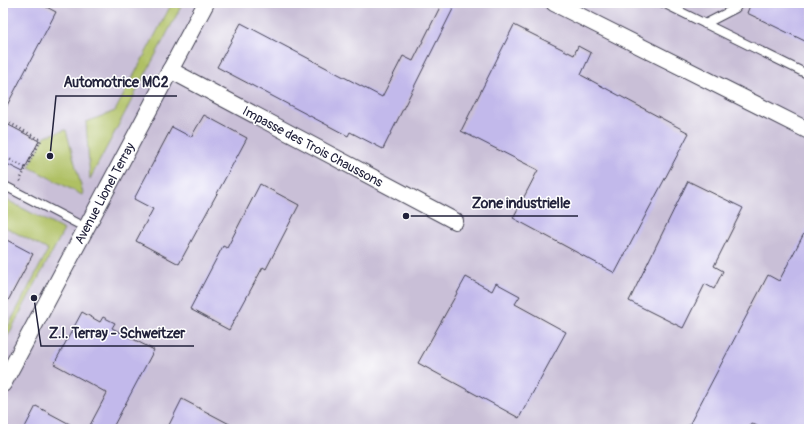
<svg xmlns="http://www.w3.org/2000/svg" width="812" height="432" viewBox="0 0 812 432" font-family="Pangolin,sans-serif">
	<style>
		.industrial { fill: #c9bfd7 }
		.green { fill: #afc063; stroke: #68714f }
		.building { fill: #c2b9eb }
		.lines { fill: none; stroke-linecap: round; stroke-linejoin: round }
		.service-casing { stroke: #413f51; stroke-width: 10 }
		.minor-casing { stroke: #413f51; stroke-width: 18 }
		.path { stroke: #413f51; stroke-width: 2.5; stroke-dasharray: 1 3; stroke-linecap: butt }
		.service { stroke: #fff; stroke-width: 8 }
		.minor { stroke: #fff; stroke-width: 16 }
		.labels { text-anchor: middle; stroke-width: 3; stroke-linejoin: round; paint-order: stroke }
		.street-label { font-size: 13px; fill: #22223b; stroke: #fff }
		.leader { fill: none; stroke: #22223b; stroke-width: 1.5 }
		.callout-dot { fill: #22223b; stroke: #fff; stroke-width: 1.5 }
		.callout-label { font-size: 14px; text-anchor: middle; font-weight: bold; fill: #22223b; stroke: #fff; stroke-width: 3; stroke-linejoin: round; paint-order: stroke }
	</style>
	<rect width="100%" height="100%" fill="#fff"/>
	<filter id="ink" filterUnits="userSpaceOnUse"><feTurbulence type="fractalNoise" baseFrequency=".025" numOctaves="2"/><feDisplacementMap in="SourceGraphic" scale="8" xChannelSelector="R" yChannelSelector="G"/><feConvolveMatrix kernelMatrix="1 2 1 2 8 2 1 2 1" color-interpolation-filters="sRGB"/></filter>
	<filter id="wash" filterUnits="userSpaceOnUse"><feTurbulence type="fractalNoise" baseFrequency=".012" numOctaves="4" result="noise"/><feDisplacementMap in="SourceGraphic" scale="16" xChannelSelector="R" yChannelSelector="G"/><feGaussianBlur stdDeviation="0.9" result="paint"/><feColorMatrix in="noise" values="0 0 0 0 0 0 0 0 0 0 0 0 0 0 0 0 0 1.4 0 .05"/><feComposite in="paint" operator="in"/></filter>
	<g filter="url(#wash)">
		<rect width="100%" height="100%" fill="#f1e6cb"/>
		<rect class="industrial" x="3" y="3" width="806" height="426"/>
		<g class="green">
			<polygon points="172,3 183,3 90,179 86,122 115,111"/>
			<polygon points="66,130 83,193 82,195 29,167 45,136"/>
			<polygon points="3,198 64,230 3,345 3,336 48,250 3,226"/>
		</g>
		<g id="blocks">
			<g class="building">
				<polygon points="3,3 39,3 56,12 3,113"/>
				<polygon points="442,3 456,3 383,149 350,132 348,136 217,67 241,23 382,97 403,56 413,61"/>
				<polygon points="751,3 809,3 809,43 747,13"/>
				<polygon points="514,25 574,55 578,46 591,53 581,75 689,133 615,273 513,218 538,170 461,131"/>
				<polygon points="204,115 247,138 179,264 136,241 153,209 134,199 172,127 191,137"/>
				<polygon points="3,122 39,141 23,172 3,162"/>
				<polygon points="688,181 743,208 714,266 723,271 714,289 705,284 683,328 629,301"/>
				<polygon points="260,184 299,205 266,269 263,267 229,330 190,309 223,246 227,248"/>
				<polygon points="809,224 809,429 763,429 751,423 748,429 687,429 768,275 779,281"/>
				<polygon points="3,238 33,254 3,310"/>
				<polygon points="466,277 492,291 496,283 520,296 515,304 566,332 519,418 418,363"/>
				<polygon points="82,312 100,322 103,317 115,323 112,328 154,350 112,429 88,429 107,393 54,364"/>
				<polygon points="182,399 239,429 167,429"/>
				<polygon points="36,406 79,429 24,429"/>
			</g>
		</g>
	</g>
	<g filter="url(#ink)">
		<use href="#blocks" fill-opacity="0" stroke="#413f51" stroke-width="1"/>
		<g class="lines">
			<g class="service-casing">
				<g id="service">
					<polyline points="663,3 809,75"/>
					<polyline points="705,24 736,8 739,3"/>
					<polyline points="3,185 86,228"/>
				</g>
			</g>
			<g class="minor-casing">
				<g id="minor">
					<polyline points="554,3 809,131"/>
					<polyline points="170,70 455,221"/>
					<polyline points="3,384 206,3"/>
				</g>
			</g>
			<g class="path">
				<polyline points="3,156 26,168 41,140 4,120 3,122"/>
				<polyline points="21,181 20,180 26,168"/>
			</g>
			<use href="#service" class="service"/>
			<use href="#minor" class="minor"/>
		</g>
	</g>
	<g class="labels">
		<g class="street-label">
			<text transform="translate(313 146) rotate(28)" y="5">Impasse des Trois Chaussons</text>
			<text transform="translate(104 193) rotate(-62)" y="5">Avenue Lionel Terray</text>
		</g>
	</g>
	<path class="leader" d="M50 156L56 96H177M406 216L464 216H578M34 298L41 346H194"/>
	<g class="callout-dot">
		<circle cx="50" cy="156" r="4"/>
		<circle cx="406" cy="216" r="4"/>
		<circle cx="34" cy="298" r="4"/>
	</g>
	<g class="callout-label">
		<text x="116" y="87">Automotrice MC2</text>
		<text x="521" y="208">Zone industrielle</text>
		<text x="117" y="338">Z.I. Terray - Schweitzer</text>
	</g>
	<rect width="812" height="432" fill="none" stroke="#fff" stroke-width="16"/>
</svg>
